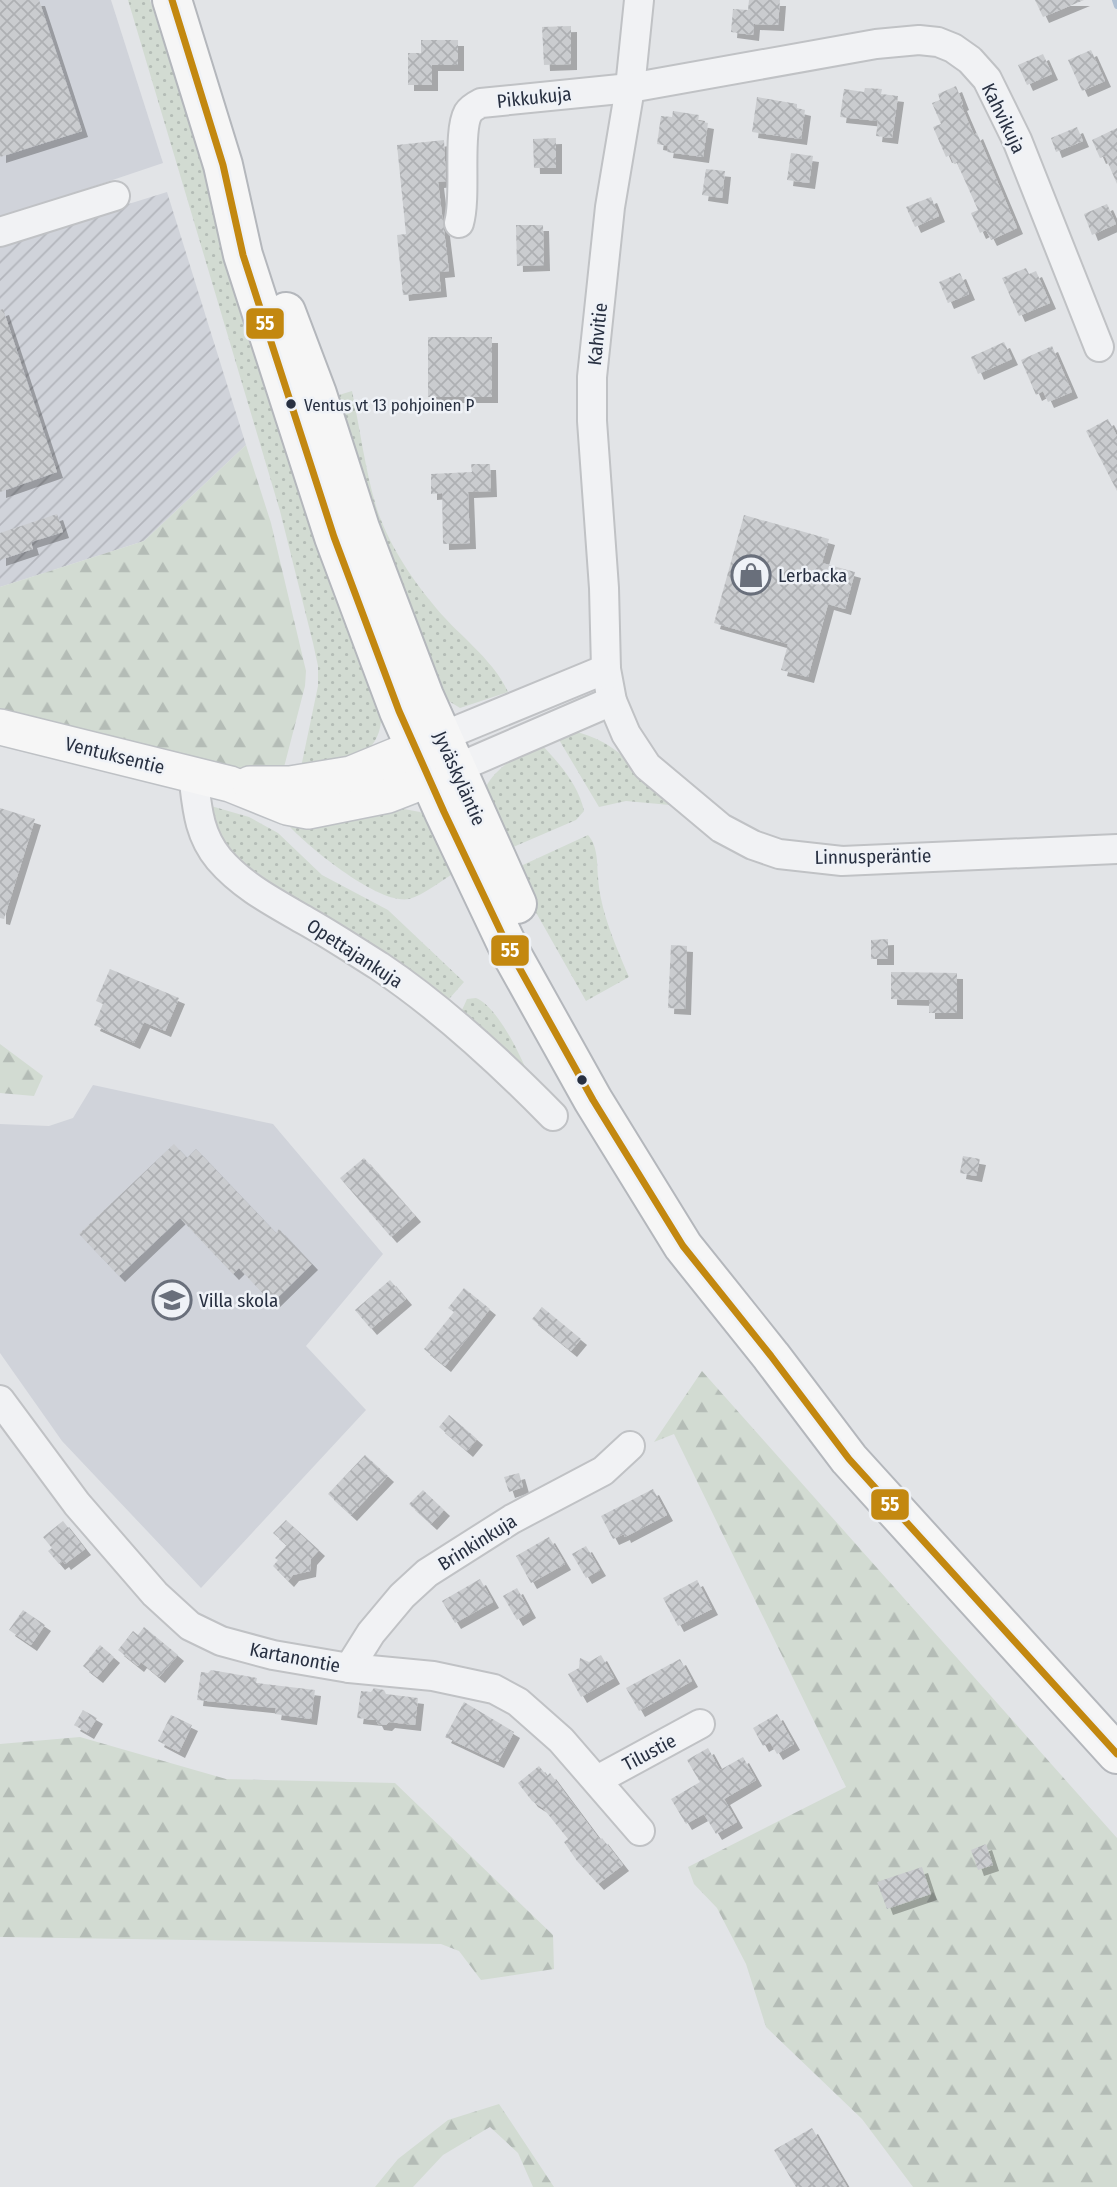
<svg xmlns="http://www.w3.org/2000/svg" width="1117" height="2187" viewBox="0 0 1117 2187" font-family="'Fira Sans Condensed',sans-serif">
	<style>
		.built { fill: #d0d3da }
		.industrial { fill: url(#industrial-furrows) }
		.grass { fill: url(#grass-dots) }
		.forest { fill: url(#forest-firs) }
		.lines { fill: none; stroke-linecap: round; stroke-linejoin: round }
		.stream { stroke: #b0c0d3; stroke-width: 6 }
		.building { fill: url(#building-cross-hatch); filter: url(#shadow) }
		.minor-casing { stroke: #c0c2c5; stroke-width: 32 }
		.major-casing { stroke: #bec1c5; stroke-width: 38 }
		.highway-casing { stroke: #b4b7bc; stroke-width: 42 }
		.minor { stroke: #f1f2f4; stroke-width: 28 }
		.major { stroke: #f6f6f6; stroke-width: 35 }
		.highway { stroke: #f6f6f6; stroke-width: 38 }
		.bus-1-casing { stroke: #eff2f7; stroke-width: 12 }
		.bus-1 { stroke: #c38810; stroke-width: 7 }
		.bus-dot { fill: #283041; stroke: #eff2f7; stroke-width: 2.5 }
		.labels { text-anchor: middle; stroke-width: 5; stroke-linejoin: round; paint-order: stroke }
		.bus-label { font-size: 17px; fill: #283041; stroke: #eff2f7; text-anchor: start }
		.street-label { font-size: 19px; fill: #283041; stroke: #eff2f7 }
		.poi-label { font-size: 19px; fill: #283041; stroke: #eff2f7; text-anchor: start }
		.line-badge { stroke: #eff2f7; stroke-width: 2.5 }
		.badge-label { font-size: 19px; text-anchor: middle; font-weight: bold; fill: #fff }
	</style>
	<defs>
		<pattern id="industrial-furrows" width="10" height="10" patternUnits="userSpaceOnUse" patternTransform="scale(1.75)"><rect width="10" height="10" fill="#d0d3da"/><path d="M-1 1l2-2M0 10L10 0M9 11l2-2" fill="none" stroke="#b3b5bc"/></pattern>
		<pattern id="grass-dots" width="8" height="8" patternUnits="userSpaceOnUse" patternTransform="scale(1.75)"><rect width="8" height="8" fill="#d2dbd2"/><path d="M2 2h.1M6 6h.1" fill="none" stroke="#b4bcb6" stroke-width="1.8" stroke-linecap="round"/></pattern>
		<pattern id="forest-firs" width="22" height="20" patternUnits="userSpaceOnUse" patternTransform="scale(1.75)"><rect width="22" height="20" fill="#d2dbd2"/><path d="M5 1l3.5 6h-7zM16 11l3.5 6h-7z" fill="#b4bcb6"/></pattern>
		<pattern id="building-cross-hatch" width="8" height="8" patternUnits="userSpaceOnUse" patternTransform="scale(1.75)"><rect width="8" height="8" fill="#cacccf"/><path d="M0 0l8 8M0 8l8-8" fill="none" stroke="#aeb0b3"/></pattern>
		<filter id="shadow"><feDropShadow dx="6" dy="6" stdDeviation="0" flood-color="#0004"/></filter>
	</defs>
	<rect width="100%" height="100%" fill="#e2e4e7"/>
	<g class="built">
		<polygon points="0,0 111,0 163,163 0,218"/>
		<polygon points="93,1085 273,1124 383,1254 306,1346 366,1410 201,1588 62,1441 0,1353 0,1124 49,1126 73,1118"/>
	</g>
	<polygon class="industrial" points="167,192 246,445 144,541 0,587 0,244"/>
	<g class="grass">
		<path d="M128 0H150L349 616C363 653 406 725 362 754 351 761 315 768 300 772L318 686V666L313 643 280 511Z"/>
		<path d="M352 391C360 429 365 469 376 506 387 541 409 575 432 603 455 633 492 657 508 692L460 708 436 693 371 527 339 395Z"/>
		<path d="M568 730C617 739 638 771 670 805L626 801 599 807 558 738Z"/>
		<path d="M542 745C559 763 579 786 584 811L576 820 504 851 485 788C498 765 518 755 542 745Z"/>
		<polygon points="211,806 249,817 278,833 322,875 388,910 464,982 449,999 424,979 281,890 246,865 229,851 209,816"/>
		<path d="M404 809 420 812 431 819 456 872C442 880 424 895 409 899 379 905 310 848 290 827L293 815Z"/>
		<path d="M588 835C598 846 597 863 598 877 600 911 616 946 629 977L586 1001 512 870Z"/>
		<path d="M476 998C498 1007 522 1058 530 1079L492 1038 462 1010 467 999Z"/>
	</g>
	<g class="forest">
		<polygon points="246,445 271,523 306,671 305,686 282,775 232,768 0,712 0,587 144,541"/>
		<polygon points="0,1044 43,1076 34,1096 0,1093"/>
		<polygon points="702,1371 1117,1838 1117,2187 913,2187 862,2119 766,2027 746,1964 717,1908 694,1884 688,1867 846,1787 674,1434 654,1442"/>
		<polygon points="80,1737 226,1779 395,1783 553,1935 554,1969 481,1980 459,1951 441,1944 0,1937 0,1744"/>
		<polygon points="499,2104 554,2187 533,2187 518,2153 490,2127 443,2155 413,2187 375,2187 398,2159 448,2120"/>
	</g>
	<g class="lines">
		<polyline class="stream" points="1115,0 1117,6"/>
	</g>
	<g class="building">
		<polygon points="0,0 39,0 82,131 0,157"/>
		<polygon points="749,0 780,0 778,25 754,24 753,35 731,32 733,9 748,10"/>
		<polygon points="1035,0 1084,0 1043,17"/>
		<polygon points="571,26 571,64 544,65 542,27"/>
		<polygon points="421,40 458,40 458,65 432,65 432,85 408,85 408,53 421,53"/>
		<polygon points="1091,50 1105,81 1082,91 1068,60"/>
		<polygon points="1043,54 1052,74 1027,85 1018,65"/>
		<polygon points="956,86 963,104 961,105 974,135 977,133 1017,228 991,240 986,230 980,233 971,213 978,210 957,163 954,164 950,155 946,157 933,127 941,124 932,103 940,100 938,94"/>
		<polygon points="865,88 882,89 881,94 898,96 892,138 876,136 878,121 840,117 844,89 864,92"/>
		<polygon points="757,97 797,104 797,108 805,110 801,139 752,132"/>
		<polygon points="673,111 699,115 698,121 708,123 703,157 667,152 668,146 657,144 661,116 672,117"/>
		<polygon points="1077,127 1083,141 1056,152 1051,138"/>
		<polygon points="1117,128 1117,184 1105,156 1100,158 1092,140"/>
		<polygon points="556,138 556,168 534,168 533,139"/>
		<polygon points="444,140 446,181 438,182 449,271 439,272 441,291 403,295 397,235 406,234 397,145"/>
		<polygon points="791,153 813,156 809,183 787,180"/>
		<polygon points="706,169 725,171 722,198 702,195"/>
		<polygon points="931,197 939,216 915,227 906,207"/>
		<polygon points="1107,204 1116,224 1092,235 1084,214"/>
		<polygon points="516,225 543,225 544,265 517,266"/>
		<polygon points="1026,268 1029,274 1036,271 1050,303 1019,316 1002,278"/>
		<polygon points="960,273 969,294 948,303 939,282"/>
		<polygon points="3,309 57,472 0,492 0,310"/>
		<rect x="428" y="337" width="64" height="60"/>
		<polygon points="1004,342 1012,359 978,374 971,357"/>
		<polygon points="1052,346 1072,392 1048,402 1043,391 1036,395 1021,360"/>
		<polygon points="1108,419 1117,436 1117,491 1086,431"/>
		<polygon points="471,464 490,464 491,491 468,492 470,543 443,544 442,493 431,494 431,474 472,472"/>
		<polygon points="57,514 63,532 31,542 33,549 0,560 0,533"/>
		<polygon points="744,515 829,539 822,563 855,572 845,609 828,604 808,677 781,670 788,644 714,623"/>
		<polygon points="0,808 35,819 4,919 0,918"/>
		<polygon points="888,939 888,959 871,959 871,940"/>
		<polygon points="671,945 687,946 685,1009 668,1008"/>
		<polygon points="110,969 179,998 165,1031 144,1022 134,1043 94,1025 103,1004 96,1001"/>
		<polygon points="891,972 957,973 957,1013 929,1013 929,1000 891,999"/>
		<polygon points="174,1144 187,1158 196,1149 276,1233 279,1229 312,1264 272,1303 239,1268 233,1274 180,1218 119,1276 79,1234"/>
		<polygon points="963,1156 980,1159 976,1176 960,1173"/>
		<polygon points="364,1158 415,1216 391,1237 340,1178"/>
		<polygon points="390,1280 406,1299 371,1329 355,1310"/>
		<polygon points="464,1288 490,1309 445,1366 424,1349 454,1312 448,1308"/>
		<polygon points="542,1307 581,1339 571,1351 532,1319"/>
		<polygon points="449,1415 477,1439 467,1451 439,1427"/>
		<polygon points="365,1455 388,1476 351,1515 328,1494"/>
		<polygon points="519,1473 523,1487 509,1492 504,1477"/>
		<polygon points="653,1489 667,1515 625,1537 624,1534 613,1539 601,1516"/>
		<polygon points="423,1490 444,1510 431,1524 409,1504"/>
		<polygon points="286,1520 319,1550 311,1559 310,1571 293,1575 288,1581 273,1566 278,1560 275,1558 287,1545 273,1533"/>
		<polygon points="63,1521 85,1549 65,1564 63,1561 59,1564 48,1551 52,1548 43,1537"/>
		<polygon points="549,1537 565,1564 531,1583 516,1556"/>
		<polygon points="586,1546 600,1570 586,1578 572,1554"/>
		<polygon points="480,1579 493,1602 455,1623 442,1601"/>
		<polygon points="697,1580 712,1609 678,1626 663,1598"/>
		<polygon points="517,1588 530,1612 517,1620 503,1596"/>
		<polygon points="23,1610 45,1625 31,1645 9,1630"/>
		<polygon points="144,1627 178,1655 159,1677 141,1662 138,1666 118,1650 133,1631 138,1635"/>
		<polygon points="100,1645 114,1657 97,1677 83,1666"/>
		<polygon points="601,1655 614,1678 581,1697 568,1674 579,1668 580,1658 589,1662"/>
		<polygon points="680,1659 692,1681 639,1711 626,1688"/>
		<polygon points="211,1670 257,1678 256,1683 315,1690 311,1719 275,1714 276,1708 197,1700 201,1672 208,1673"/>
		<polygon points="374,1688 384,1690 386,1694 418,1698 415,1725 389,1722 386,1725 378,1724 376,1720 357,1718 361,1691 371,1692"/>
		<polygon points="464,1702 514,1732 498,1762 445,1737"/>
		<polygon points="83,1710 97,1718 88,1733 74,1725"/>
		<polygon points="777,1714 794,1744 777,1754 770,1742 763,1746 753,1728"/>
		<polygon points="171,1715 192,1725 179,1752 158,1741"/>
		<polygon points="708,1748 720,1770 743,1757 756,1780 724,1799 737,1822 716,1834 704,1814 686,1824 671,1799 700,1782 687,1760"/>
		<polygon points="539,1766 547,1776 550,1773 600,1840 602,1838 623,1865 598,1884 577,1861 564,1842 568,1839 543,1808 532,1801 518,1783"/>
		<polygon points="986,1844 993,1865 978,1870 971,1850"/>
		<polygon points="922,1867 931,1894 887,1909 877,1882"/>
		<polygon points="812,2128 847,2187 796,2187 774,2150"/>
	</g>
	<g class="lines">
		<g class="minor-casing">
			<g id="minor">
				<polyline points="639,0 630,88 610,207 592,377 592,421 604,588 606,669 612,701 626,734 647,766 721,828 753,845 779,854 842,861 1117,849"/>
				<path d="M459 223C467 195 457 133 468 113 471 108 477 105 481 103L630 88 876 44 919 40 938 42 953 48 970 60 987 79 1017 140 1099 347"/>
				<polyline points="0,232 115,196"/>
				<polyline points="441,737 606,669"/>
				<polyline points="455,769 612,701"/>
				<path d="M193 774C197 806 198 834 219 859 243 887 275 903 306 921 331 935 355 951 379 966 442 1008 500 1062 553 1116"/>
				<polyline points="0,1400 77,1504 155,1594 190,1626 221,1641 273,1655 349,1668 433,1676 494,1689 518,1702 561,1740 640,1831"/>
				<polyline points="349,1668 371,1633 402,1596 427,1573 512,1519 603,1471 630,1446"/>
				<polyline points="597,1780 700,1724"/>
			</g>
		</g>
		<g class="major-casing">
			<g id="major">
				<polyline points="0,727 230,784 287,807 308,811 388,795 455,769"/>
				<polyline points="250,784 290,784 351,774 441,737"/>
			</g>
		</g>
		<g class="highway-casing">
			<g id="highway">
				<polyline points="172,0 223,165 243,255 334,537 399,711 444,812 511,953 593,1100 683,1246 771,1356 849,1459 1117,1754"/>
				<polyline points="286,312 317,394 360,528 424,696 517,904"/>
			</g>
		</g>
		<use href="#minor" class="minor"/>
		<use href="#major" class="major"/>
		<use href="#highway" class="highway"/>
		<g class="bus-1-casing">
			<polyline id="bus-1" points="172,0 223,165 243,255 334,537 399,711 444,812 511,953 593,1100 683,1246 771,1356 849,1459 1117,1754"/>
		</g>
		<use href="#bus-1" class="bus-1"/>
	</g>
	<defs>
		<g id="shop-ring" transform="scale(2.0125)"><circle r="9.5" fill="#eff2f7" stroke="#696f7b" stroke-width="1.5"/><path d="M-5-2.5h2.3a2.7 3.5 0 0 1 5.4 0H5L5.5 6h-11ZM-1.5-2.5h3a1.5 2.3 0 0 0-3 0Z" fill="#696f7b"/></g>
		<g id="school-ring" transform="scale(2.0125)"><circle r="9.5" fill="#eff2f7" stroke="#696f7b" stroke-width="1.5"/><path d="M0-5L7-2L0 1L-7-2ZM-4 1L0 2.5L4 1V4Q0 6-4 4Z" fill="#696f7b"/></g>
	</defs>
	<g fill-rule="evenodd">
		<use href="#shop-ring" x="751" y="575"/>
		<use href="#school-ring" x="172" y="1300"/>
	</g>
	<g class="bus-dot">
		<circle cx="291" cy="404" r="6"/>
		<circle cx="582" cy="1080" r="6"/>
	</g>
	<g class="labels">
		<g class="bus-label">
			<text x="304" y="411">Ventus vt 13 pohjoinen P</text>
		</g>
		<g class="street-label">
			<text transform="translate(534 97) rotate(-6)" y="7">Pikkukuja</text>
			<text transform="translate(1004 118) rotate(64)" y="7">Kahvikuja</text>
			<text transform="translate(597 334) rotate(-84)" y="7">Kahvitie</text>
			<text transform="translate(115 755) rotate(14)" y="7">Ventuksentie</text>
			<text transform="translate(460 778) rotate(66)" y="7">Jyväskyläntie</text>
			<text transform="translate(873 856) rotate(-1)" y="7">Linnusperäntie</text>
			<text transform="translate(355 953) rotate(33)" y="7">Opettajankuja</text>
			<text transform="translate(477 1542) rotate(-32)" y="7">Brinkinkuja</text>
			<text transform="translate(295 1657) rotate(11)" y="7">Kartanontie</text>
			<text transform="translate(649 1752) rotate(-28)" y="7">Tilustie</text>
		</g>
		<g class="poi-label">
			<text x="778" y="582">Lerbacka</text>
			<text x="199" y="1307">Villa skola</text>
		</g>
	</g>
	<g class="line-badge">
		<rect x="245" y="307" width="40" height="33" rx="7" fill="#c38810"/>
		<rect x="490" y="934" width="40" height="33" rx="7" fill="#c38810"/>
		<rect x="870" y="1488" width="40" height="33" rx="7" fill="#c38810"/>
	</g>
	<g class="badge-label">
		<text x="265" y="330">55</text>
		<text x="510" y="957">55</text>
		<text x="890" y="1511">55</text>
	</g>
</svg>
